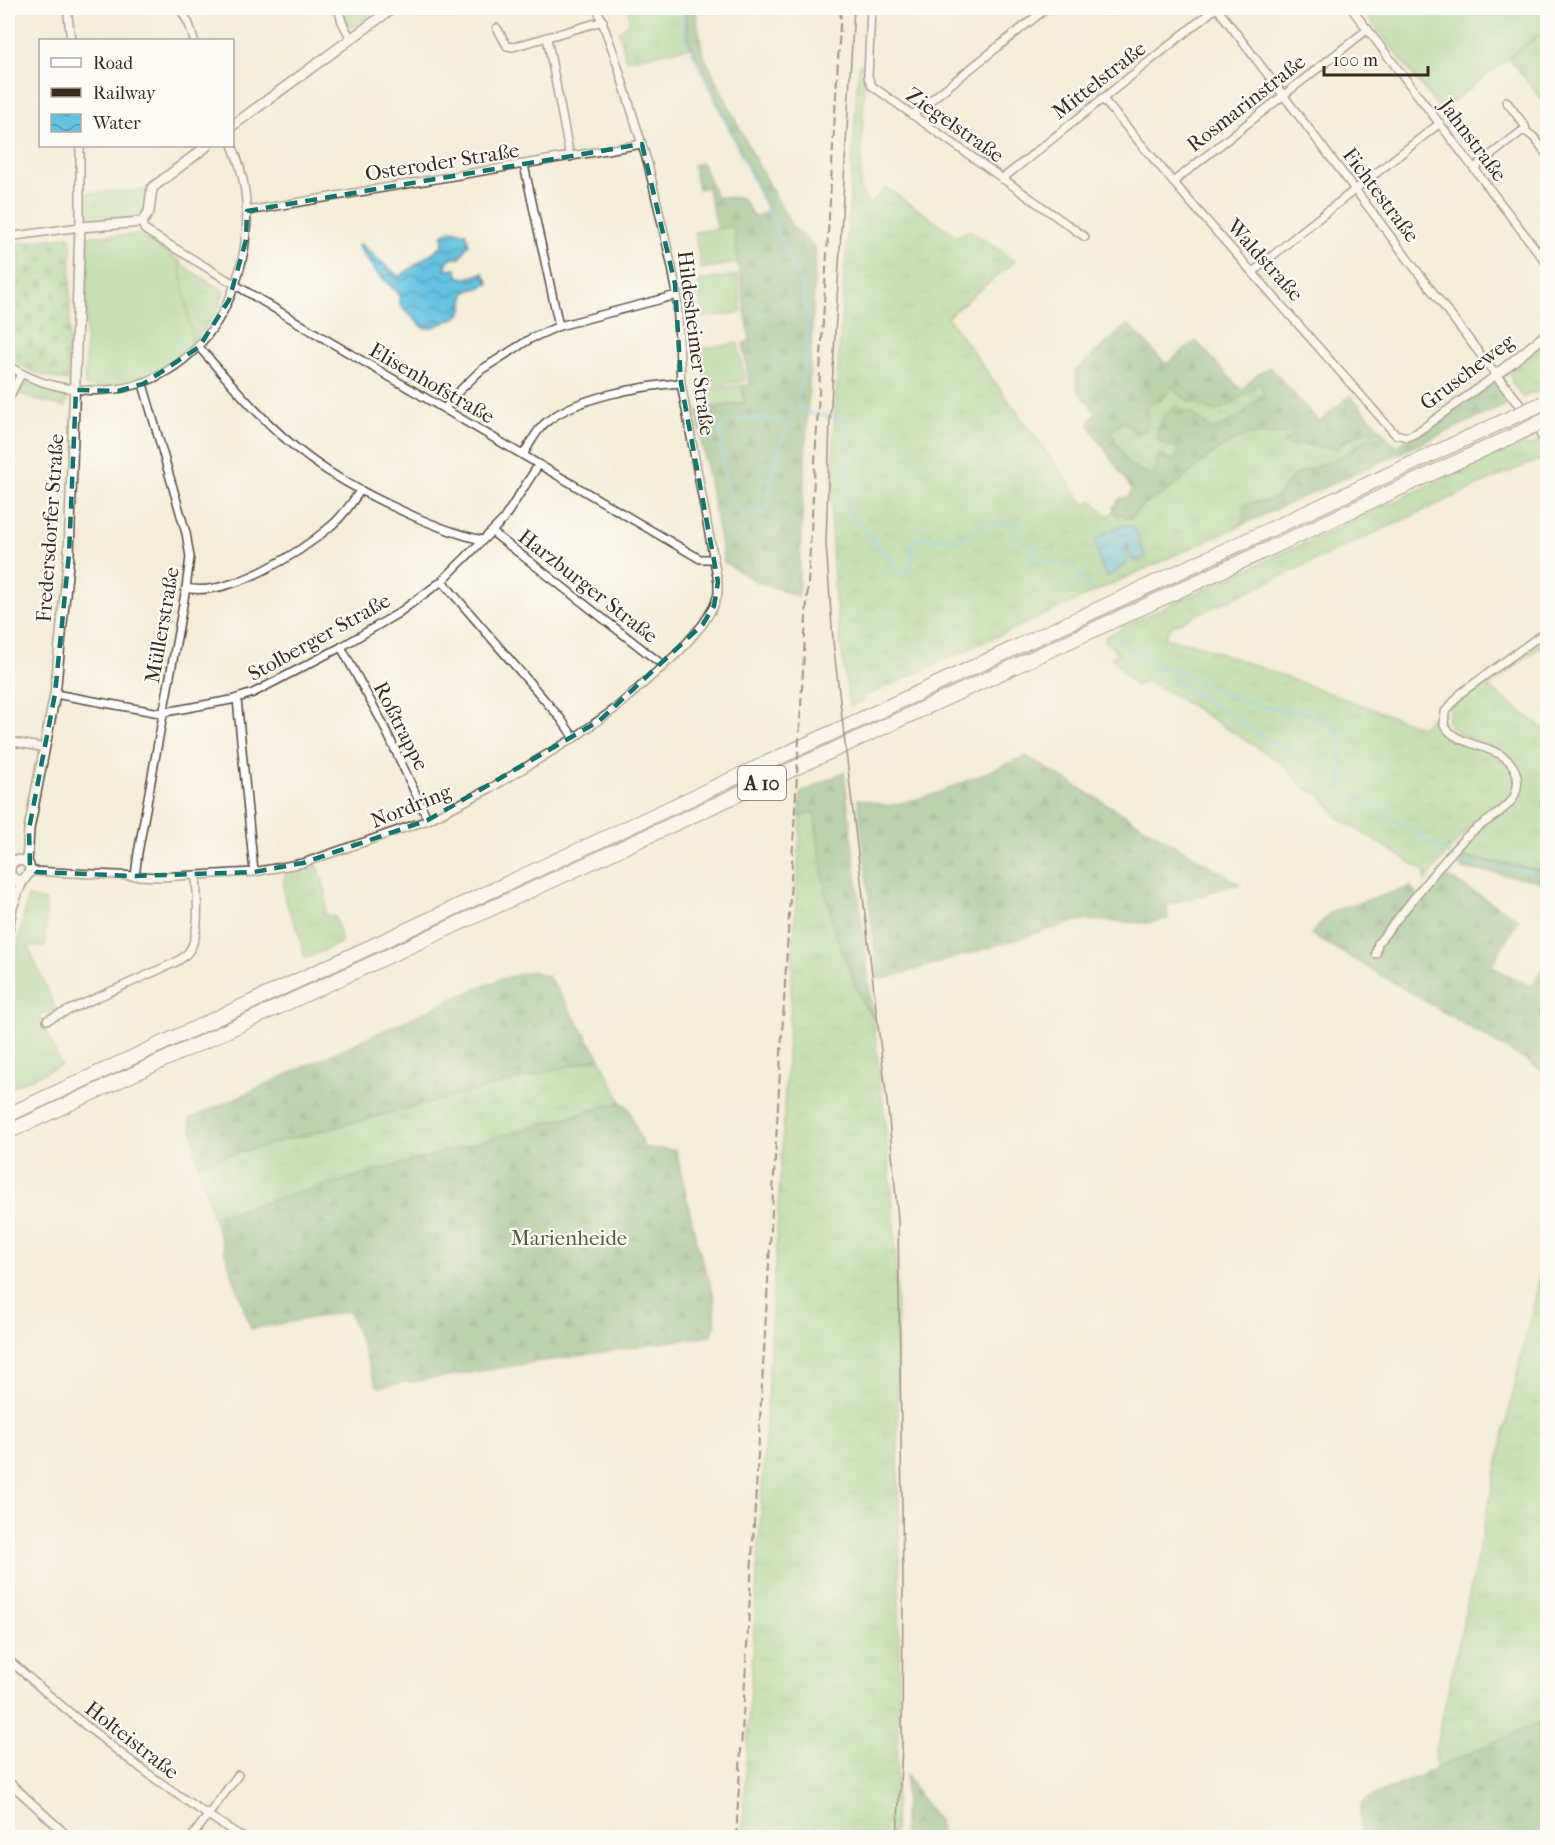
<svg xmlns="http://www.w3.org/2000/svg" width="1555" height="1845" viewBox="0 0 1555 1845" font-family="'IM FELL French Canon',serif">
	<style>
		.grass { fill: url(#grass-tufts); stroke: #667e52; stroke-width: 1.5; fill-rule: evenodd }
		.forest { fill: url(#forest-firs); stroke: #586e49; stroke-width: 1.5; fill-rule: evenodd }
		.wetland { fill: url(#wetland-marsh); stroke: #667e52; stroke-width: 1.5 }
		.cemetery { fill: url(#cemetery-stones); stroke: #667e52; stroke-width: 1.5 }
		.garden { fill: #92d187; stroke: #667e52; stroke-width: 1.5 }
		.water { fill: url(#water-waves); stroke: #4f7680; stroke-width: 1.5 }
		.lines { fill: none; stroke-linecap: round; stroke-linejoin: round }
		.stream { stroke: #63c2e1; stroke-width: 2 }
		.minor-casing { stroke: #57473a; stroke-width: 10 }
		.tertiary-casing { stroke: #57473a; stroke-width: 12 }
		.motorway-casing { stroke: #57473a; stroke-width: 16 }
		.minor { stroke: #fff; stroke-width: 7 }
		.tertiary { stroke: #fff; stroke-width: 9 }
		.motorway { stroke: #fff; stroke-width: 14 }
		.tram { stroke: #3b2a1e; stroke-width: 1.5 }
		.rail { stroke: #3b2a1e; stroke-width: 2; stroke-dasharray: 9 4.5; stroke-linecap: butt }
		.motorway-bridge-casing { stroke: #57473a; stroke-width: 16; stroke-linecap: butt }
		.motorway-bridge { stroke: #fff; stroke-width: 14 }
		.marked { fill: none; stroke: #0f766e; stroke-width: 4.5; stroke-dasharray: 12 8; stroke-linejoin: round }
		.labels { text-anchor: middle; stroke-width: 4.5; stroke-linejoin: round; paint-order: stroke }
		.shield { fill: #fdfcf7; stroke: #75695f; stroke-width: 1.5 }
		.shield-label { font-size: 20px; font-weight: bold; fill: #3b2a1e }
		.street-label { font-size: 21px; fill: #3b2a1e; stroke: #fdfcf7 }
		.park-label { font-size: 21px; fill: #555c3e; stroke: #fdfcf7 }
	</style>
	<defs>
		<pattern id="grass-tufts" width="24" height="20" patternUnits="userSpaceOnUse" patternTransform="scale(1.5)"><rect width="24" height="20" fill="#92d187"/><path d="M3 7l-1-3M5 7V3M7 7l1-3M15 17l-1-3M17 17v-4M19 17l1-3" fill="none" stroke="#78aa6e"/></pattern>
		<pattern id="forest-firs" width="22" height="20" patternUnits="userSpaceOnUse" patternTransform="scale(1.5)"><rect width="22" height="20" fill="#75b374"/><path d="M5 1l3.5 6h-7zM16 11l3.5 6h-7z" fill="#61925f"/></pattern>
		<pattern id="wetland-marsh" width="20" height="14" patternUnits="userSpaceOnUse" patternTransform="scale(1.5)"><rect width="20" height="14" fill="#92d187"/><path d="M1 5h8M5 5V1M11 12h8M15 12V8" fill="none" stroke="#78aa6e"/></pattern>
		<pattern id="cemetery-stones" width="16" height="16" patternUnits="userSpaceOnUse" patternTransform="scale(1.5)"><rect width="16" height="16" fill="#92d187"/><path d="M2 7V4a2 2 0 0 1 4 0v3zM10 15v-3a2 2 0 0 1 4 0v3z" fill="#78aa6e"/></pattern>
		<pattern id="water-waves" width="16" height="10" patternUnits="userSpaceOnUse" patternTransform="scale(1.5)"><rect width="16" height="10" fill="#63c2e1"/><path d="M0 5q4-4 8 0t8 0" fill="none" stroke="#539eb6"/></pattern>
	</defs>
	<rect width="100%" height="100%" fill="#fdfcf7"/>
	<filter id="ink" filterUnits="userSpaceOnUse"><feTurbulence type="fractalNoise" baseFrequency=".0167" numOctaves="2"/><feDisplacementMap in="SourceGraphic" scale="12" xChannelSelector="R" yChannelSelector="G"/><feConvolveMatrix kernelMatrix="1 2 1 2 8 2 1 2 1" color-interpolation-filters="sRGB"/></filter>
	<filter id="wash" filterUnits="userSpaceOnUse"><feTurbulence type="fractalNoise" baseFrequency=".008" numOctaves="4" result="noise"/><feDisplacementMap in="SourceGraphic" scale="24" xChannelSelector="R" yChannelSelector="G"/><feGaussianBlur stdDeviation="1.35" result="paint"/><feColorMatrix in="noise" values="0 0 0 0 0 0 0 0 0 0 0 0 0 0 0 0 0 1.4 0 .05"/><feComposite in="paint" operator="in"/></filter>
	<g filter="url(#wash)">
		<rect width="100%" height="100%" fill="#f4edd8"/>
		<g class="grass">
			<polygon points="342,8 380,8 349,30"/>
			<polygon points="627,8 684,8 688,38 692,47 626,60 619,31 627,25 630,17"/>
			<polygon points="1547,28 1547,106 1509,58"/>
			<path d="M859 64 865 65 860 189 869 205 886 188 957 236 970 230 1015 261 947 317 1085 505 1092 500 1108 516 1115 511 1117 516 1121 514 1131 518 1143 505 1170 490 1207 457 1232 441 1250 435 1293 434 1300 444 1337 449C1350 433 1362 432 1381 432L1383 436 1365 439C1352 457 1317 464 1296 475 1285 481 1282 496 1269 500 1263 502 1256 502 1250 502L1244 519 1237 527 877 691 869 694 865 693 862 702 852 705 849 704 835 598 831 528 835 410ZM1122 525 1131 526 1126 540 1127 564 1108 531Z"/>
			<polygon points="147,190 146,208 140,219 88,223 84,218 83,200 89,193"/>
			<polygon points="179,261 189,270 224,291 217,311 193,345"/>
			<polygon points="1547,342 1547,384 1539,388 1536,393 1530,393 1523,398 1512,383 1510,372"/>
			<polygon points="22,380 67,393 67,403 62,403 62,405 67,407 40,401 19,393 11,409 8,407"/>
			<path d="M1538 441 1547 453V466L1542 459 1501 475 1172 626 1165 636 1167 639 1196 644 1421 727 1452 698C1441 710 1435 723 1449 735 1473 745 1540 765 1506 801 1496 812 1481 819 1469 829 1452 844 1439 864 1425 882V871L1340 819 1319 793 1306 789 1282 763 1169 692 1146 681 1135 686 1112 657 1119 654 1105 641 1106 636 1123 629 1122 627 1523 442 1528 447Z"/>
			<path d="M1547 633V642L1488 687 1547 731V871L1463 857 1456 850C1464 842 1471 834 1479 828 1492 818 1510 810 1518 796 1521 790 1521 784 1520 778 1515 741 1446 742 1448 718 1448 714 1450 709 1453 706 1459 699 1467 694 1474 688 1498 669 1523 651 1547 633Z"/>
			<path d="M814 811 825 890 835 932 862 1002 873 1018C881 1092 891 1165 895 1239 898 1313 897 1387 898 1461 900 1587 900 1712 894 1837L742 1838 801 816Z"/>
			<path d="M318 866 326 892 325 915 335 917 342 942 305 959C303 950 301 940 298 931 291 913 279 895 285 875Z"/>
			<polygon points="600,1058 621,1102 213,1217 198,1163"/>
			<polygon points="1547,1248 1547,1719 1436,1769 1435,1751 1520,1361"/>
		</g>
		<g class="forest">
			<polygon points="684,8 695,8 703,54 758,165 792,226 816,249 798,596 757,582 724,562 696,411 745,403 743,386 749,384 743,343 750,341 733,227 718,229 707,187 698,189 693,165 702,163 716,197 742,198 754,217 769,211 688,39"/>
			<path d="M1128 324 1166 364 1196 341 1241 390 1257 375 1270 367 1319 422 1350 395 1396 447 1408 438 1438 425 1492 383 1496 382 1510 403 1237 527 1244 519 1243 506C1252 501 1261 503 1270 500 1282 496 1286 481 1296 475 1317 464 1352 457 1365 439L1383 436 1381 432C1362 432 1350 433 1337 449L1300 444 1292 446 1285 443V439L1295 437 1293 434 1250 435 1232 441 1207 457 1170 490 1143 505 1131 518H1126L1121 514 1117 516 1113 508 1120 498 1128 497 1132 490 1088 424 1096 413 1077 389 1075 371ZM1261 382 1212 430C1198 418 1191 408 1171 409 1162 420 1152 428 1160 443L1178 449 1165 455 1162 453 1155 459 1128 464 1111 431 1123 421 1138 434 1146 429 1149 416 1172 387 1183 398 1215 412 1234 402Z"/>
			<polygon points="1026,756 1240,884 1167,905 1168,919 1147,923 1081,920 887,978 878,979 858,799 889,806 933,795"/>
			<polygon points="844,772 873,1018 862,1002 835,932 825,890 814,812 799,816 801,793"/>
			<polygon points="1463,857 1547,871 1547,885 1536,880 1467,869 1464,870 1459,865"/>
			<polygon points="1448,877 1519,919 1491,966 1531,987 1547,960 1547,1073 1311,934 1332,911 1410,887 1422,899 1436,879"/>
			<polygon points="532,971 549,977 600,1058 198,1163 190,1119 466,993 501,979"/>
			<polygon points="621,1102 628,1107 644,1148 676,1150 696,1240 714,1296 716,1324 711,1335 377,1387 349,1311 251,1329 213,1217"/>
			<polygon points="1547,1719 1547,1837 1361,1837 1360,1809 1365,1800"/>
			<polygon points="906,1776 939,1823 942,1837 903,1837"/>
		</g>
		<path class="wetland" d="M1261 382 1263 394 1239 417 1212 430C1198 418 1191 408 1171 409 1162 420 1152 428 1160 443L1178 449 1177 456 1170 460 1162 453 1155 459 1157 468 1151 476 1128 464 1111 431 1123 421 1137 434 1145 430 1149 416 1147 403 1160 401 1172 387 1183 398 1215 412 1234 402Z"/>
		<polygon class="cemetery" points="70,236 71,247 68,382 34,372 8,358 8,245"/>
		<g class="garden">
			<polygon points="1361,8 1547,8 1547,28 1441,111"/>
			<polygon points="733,227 738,263 701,269 695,232"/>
			<path d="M139 235 179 261 193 345C158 374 133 393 85 386L88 236Z"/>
			<polygon points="737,275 742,312 703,318 698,281"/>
			<polygon points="738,343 744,381 707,387 700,349"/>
			<polygon points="742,385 744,402 707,408 705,391"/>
			<polygon points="28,897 46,901 45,947 28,946 56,1010 47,1014 43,1012 39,1014 61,1065 8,1088 8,993"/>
		</g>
		<g class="water">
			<polygon points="450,230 466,233 469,243 460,258 451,258 447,262 445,270 456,269 459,277 468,278 483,273 489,283 485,286 467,291 463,300 463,310 457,317 431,328 424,328 401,306 398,293 374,270 358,246 360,244 399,277 443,245 443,235"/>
			<polygon points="1122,525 1131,526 1136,531 1146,558 1133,561 1126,542 1127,564 1107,577 1100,563 1095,541 1108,531"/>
		</g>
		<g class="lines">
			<g class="stream">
				<path d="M682 8 686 39 802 284 808 317 807 352 797 402 799 409 813 414 846 419 848 511 899 570 909 572 912 558 913 538 959 540 987 522 1018 525 1021 542 1035 546 1034 560C1065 566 1072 562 1091 590"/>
				<path d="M780 420C768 421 738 416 729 421 728 421 722 427 721 428 720 452 724 499 742 516L765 511C771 501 769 495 771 484 774 463 781 442 789 423"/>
				<path d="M1112 635 1159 668 1173 670C1199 681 1224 694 1250 704 1283 715 1323 701 1341 739 1347 752 1336 771 1345 789L1461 862 1548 874"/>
				<polyline points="1173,670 1176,681 1323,775"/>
			</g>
		</g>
	</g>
	<g filter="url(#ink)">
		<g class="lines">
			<g class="minor-casing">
				<g id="minor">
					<polyline points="67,8 71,40"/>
					<polyline points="180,8 189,24 194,40"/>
					<polyline points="338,8 342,22 351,39"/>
					<polyline points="871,8 868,77 872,86 1085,237"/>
					<polyline points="1351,8 1548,265"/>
					<polyline points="497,28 507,46 513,47 603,21"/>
					<polyline points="547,37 570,157"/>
					<polyline points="1102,98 1192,204 1395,434 1407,437 1416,433 1496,375 1217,8"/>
					<polyline points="1506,101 1525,126 1526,131"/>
					<polyline points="912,115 1047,8"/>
					<polyline points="524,165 559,326"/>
					<path d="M1474 168 1522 131C1533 132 1541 147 1548 156"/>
					<polyline points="1002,179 1216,8"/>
					<polyline points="1173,182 1368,29"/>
					<polyline points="247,211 642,144"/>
					<polyline points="142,222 144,229 148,232 320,336 700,559 713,559"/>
					<polyline points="8,237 80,227 80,146"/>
					<polyline points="1253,272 1301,232 1440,123"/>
					<path d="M199 347C233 386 267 427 309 458 336 478 366 494 396 508 425 522 451 533 482 540"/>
					<path d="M8 365C31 381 56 388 84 390 212 400 278 251 232 145"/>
					<polyline points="8,400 21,374"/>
					<polyline points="445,409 453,397 481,370 530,339 559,326 677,295"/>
					<path d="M523 455C529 445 535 433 544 424 574 397 642 386 681 383"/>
					<polyline points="492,532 664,666"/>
					<polyline points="442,581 561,719 574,738"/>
					<path d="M186 588C228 598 300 553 331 526 343 516 351 504 360 491"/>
					<polyline points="341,647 382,722 428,820"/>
					<polyline points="55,694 160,713 231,700 253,693 341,647 397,614 442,581 503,520 539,464"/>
					<polyline points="237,699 254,872"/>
					<polyline points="8,741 45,748"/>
					<polyline points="30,871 159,877 254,872 303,863 428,820 491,788 574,738 616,708 679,652 703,624 714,606 718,594 718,582 681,383 677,295 672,267 648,164 614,54 597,8"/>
					<polyline points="135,876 138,853 186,588 190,557 186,533 143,384"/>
					<path d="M1376 954 1378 943C1406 909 1432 873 1462 841 1476 825 1504 814 1514 797 1518 788 1519 779 1515 770 1502 742 1459 750 1444 725L1445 712 1461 693 1548 630"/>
					<path d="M47 1020 174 963C180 960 185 957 189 951 201 935 197 896 196 876"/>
					<path d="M8 1659C81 1725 159 1786 244 1838"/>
					<polyline points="8,1781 70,1838"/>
					<polyline points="191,1838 238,1775"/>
				</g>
			</g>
			<g class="tertiary-casing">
				<g id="tertiary">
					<polyline points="232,126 393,8"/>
					<polyline points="1519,404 1496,375 1548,333"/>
					<polyline points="1541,434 1548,442"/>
					<polyline points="27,863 29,829 55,694 69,554 80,227 142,222 149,212 152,188 207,146"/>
					<polyline points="8,930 12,907 21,884 30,871 29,865 25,861 15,860 11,865 9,873 15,880 23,880"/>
				</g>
			</g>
			<g class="motorway-casing">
				<g id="motorway">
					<polyline points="8,1115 1506,420"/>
					<polyline points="8,1132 1517,434"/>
				</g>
			</g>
			<use href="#minor" class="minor"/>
			<use href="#tertiary" class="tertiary"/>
			<use href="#motorway" class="motorway"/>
			<polyline class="tram" points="854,8 830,421 826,543 833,641 889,1119 898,1220 903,1580 902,1747 897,1838"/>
			<polyline class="rail" points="736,1838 841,8"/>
			<g class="motorway-bridge-casing">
				<g id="motorway-bridge">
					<polyline points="1506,420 1543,403"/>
					<polyline points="1517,434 1548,419"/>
				</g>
			</g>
			<use href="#motorway-bridge" class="motorway-bridge"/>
		</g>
	</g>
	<path d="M0 0H1555V1845H0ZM642 144 675 284 681 383 718 582 714 606 703 624 599 721 428 820 303 863 254 872 135 876 36 872 30 866 29 829 55 694 69 554 76 390 118 391 143 384 199 347 229 300 246 240 247 211Z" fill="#f4edd8" fill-opacity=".55" fill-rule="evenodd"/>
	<path class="marked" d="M642 144 675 284 681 383 718 582 714 606 703 624 599 721 428 820 303 863 254 872 135 876 36 872 30 866 29 829 55 694 69 554 76 390 118 391 143 384 199 347 229 300 246 240 247 211Z"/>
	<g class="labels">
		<rect class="shield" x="738" y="766" width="48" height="34" rx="4.5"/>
		<g class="shield-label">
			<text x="762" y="790">A 10</text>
		</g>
		<g class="street-label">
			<text transform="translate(1099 80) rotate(-38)" y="7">Mittelstraße</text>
			<text transform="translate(1246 103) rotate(-38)" y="7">Rosmarinstraße</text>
			<text transform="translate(955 125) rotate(35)" y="7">Ziegelstraße</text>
			<text transform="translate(1473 140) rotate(53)" y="7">Jahnstraße</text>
			<text transform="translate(442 162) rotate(-9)" y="7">Osteroder Straße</text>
			<text transform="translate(1381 195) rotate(53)" y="7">Fichtestraße</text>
			<text transform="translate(1265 260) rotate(48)" y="7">Waldstraße</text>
			<text transform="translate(696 343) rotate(83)" y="7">Hildesheimer Straße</text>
			<text transform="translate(1467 372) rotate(-37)" y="7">Gruscheweg</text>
			<text transform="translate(432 383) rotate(30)" y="7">Elisenhofstraße</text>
			<text transform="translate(50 528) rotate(-86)" y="7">Fredersdorfer Straße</text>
			<text transform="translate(588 586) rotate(38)" y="7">Harzburger Straße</text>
			<text transform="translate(162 625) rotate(-80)" y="7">Müllerstraße</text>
			<text transform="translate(319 637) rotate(-29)" y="7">Stolberger Straße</text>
			<text transform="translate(401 726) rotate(63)" y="7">Roßtrappe</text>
			<text transform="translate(411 806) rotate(-22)" y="7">Nordring</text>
			<text transform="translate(132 1740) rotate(38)" y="7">Holteistraße</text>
		</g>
		<g class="park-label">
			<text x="569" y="1245">Marienheide</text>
		</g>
	</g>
	<rect width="1555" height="1845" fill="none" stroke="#fdfcf7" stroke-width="30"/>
	<rect x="39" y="39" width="195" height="108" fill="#fdfcf7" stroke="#afa8a0" stroke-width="1.5"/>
	<rect x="51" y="58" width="30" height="9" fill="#ffffff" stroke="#afa8a0" stroke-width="1.5"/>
	<text x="93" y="69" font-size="18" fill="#3b2a1e">Road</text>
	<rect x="51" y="88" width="30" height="9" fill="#3b2a1e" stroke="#afa8a0" stroke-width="1.5"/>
	<text x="93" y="99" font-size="18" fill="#3b2a1e">Railway</text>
	<rect x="51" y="114" width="30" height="18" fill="url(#water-waves)" stroke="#afa8a0" stroke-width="1.5"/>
	<text x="93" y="129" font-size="18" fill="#3b2a1e">Water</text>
	<path d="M1324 66v9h104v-9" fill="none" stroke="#3b2a1e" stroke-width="3"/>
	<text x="1333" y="66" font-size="18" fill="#3b2a1e" stroke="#fdfcf7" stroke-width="4.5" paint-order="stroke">100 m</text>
</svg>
